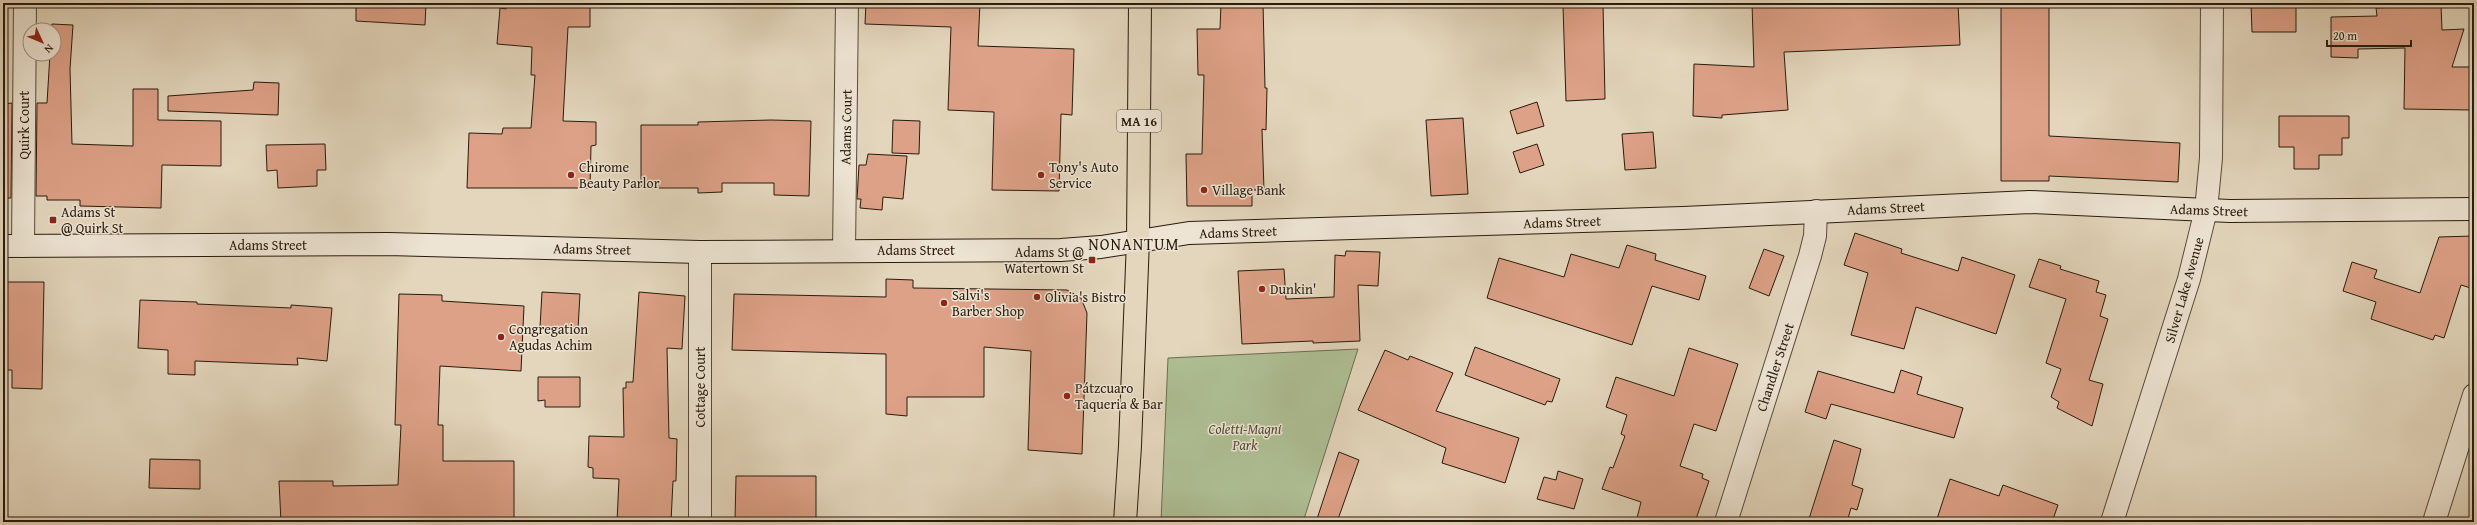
<svg xmlns="http://www.w3.org/2000/svg" width="2477" height="525" viewBox="0 0 2477 525" font-family="'Gentium Book Plus',serif">
	<style>
		.green { fill: #aebf94; stroke: #6b6d50 }
		.building { fill: #dda187; stroke: #281b0c }
		.lines { fill: none; stroke-linecap: round; stroke-linejoin: round }
		.street-casing { stroke: #574a38; stroke-width: 24 }
		.secondary-casing { stroke: #281b0c; stroke-width: 24 }
		.primary-casing { stroke: #281b0c; stroke-width: 24 }
		.street { stroke: #ede4d3; stroke-width: 22 }
		.secondary { stroke: #ede4d3; stroke-width: 22 }
		.primary { stroke: #e3d6bc; stroke-width: 22 }
		.poi-dot { fill: #8f2418; stroke: #ede4d3; stroke-width: 1.5 }
		.labels { text-anchor: middle; stroke-width: 3; stroke-linejoin: round; paint-order: stroke }
		.shield { fill: #ede4d3; stroke: #635748; stroke-width: 1 }
		.shield-label { font-size: 13px; font-weight: bold; fill: #281b0c }
		.street-label { font-size: 14px; fill: #281b0c; stroke: #ede4d3 }
		.poi-label { font-size: 14px; fill: #281b0c; stroke: #ede4d3; text-anchor: start }
		.park-label { font-size: 14px; font-style: italic; fill: #504c35; stroke: #ede4d3 }
		.quarter-label { font-size: 16px; letter-spacing: 1px; fill: #281b0c; stroke: #ede4d3 }
	</style>
	<rect width="100%" height="100%" fill="#e3d6bc"/>
	<filter id="stains"><feTurbulence type="fractalNoise" baseFrequency=".005" numOctaves="4"/><feColorMatrix values="0 0 0 0 .2 0 0 0 0 .09 0 0 0 0 .02 0 0 0 .5 -.17"/></filter>
	<radialGradient id="worn" r=".72"><stop offset=".6" stop-color="#630" stop-opacity="0"/><stop offset="1" stop-color="#630" stop-opacity=".3"/></radialGradient>
	<polygon class="green" points="1358,349 1303,522 1161,522 1168,358"/>
	<g class="building">
		<polygon points="356,3 426,3 425,25 356,21"/>
		<polygon points="507,3 590,3 590,27 568,27 563,121 596,122 596,145 591,146 590,188 467,188 469,133 502,134 503,128 531,128 535,75 531,75 532,47 497,44 500,8 506,9"/>
		<polygon points="866,3 980,3 978,46 1074,49 1072,115 1061,114 1059,191 992,190 994,112 948,110 951,27 865,24"/>
		<polygon points="1221,3 1263,3 1265,88 1267,88 1266,130 1262,129 1264,190 1252,190 1252,206 1187,206 1186,154 1202,154 1204,75 1198,75 1197,29 1220,29"/>
		<polygon points="1752,3 1958,3 1960,45 1784,52 1788,110 1722,115 1722,118 1693,116 1694,64 1754,67"/>
		<polygon points="2251,3 2296,3 2296,32 2252,32"/>
		<polygon points="1603,4 1605,99 1566,101 1563,6"/>
		<polygon points="2001,5 2049,5 2049,136 2180,143 2178,182 2049,176 2049,181 2001,181"/>
		<polygon points="2441,5 2442,30 2464,29 2452,67 2474,67 2474,102 2471,101 2471,110 2404,109 2405,48 2358,49 2358,58 2331,57 2331,17 2377,16 2376,8"/>
		<polygon points="52,24 73,25 70,69 72,144 133,146 133,89 158,89 158,120 221,121 221,166 162,165 161,208 80,206 80,200 47,200 47,196 36,196 37,103 47,103 50,54 54,54 54,30 51,30"/>
		<polygon points="254,82 279,83 278,115 168,111 168,96 253,90"/>
		<polygon points="1537,102 1544,126 1517,134 1510,111"/>
		<polygon points="12,103 11,198 3,198 3,104"/>
		<polygon points="2279,116 2349,116 2349,138 2342,138 2342,155 2319,155 2319,169 2294,169 2294,147 2279,147"/>
		<polygon points="1463,118 1468,194 1431,196 1426,120"/>
		<polygon points="771,120 811,121 809,196 774,195 774,183 722,183 722,192 698,193 698,188 641,188 641,125 698,125 698,122"/>
		<polygon points="893,120 920,121 919,154 892,153"/>
		<polygon points="1653,132 1656,168 1625,170 1622,134"/>
		<polygon points="325,144 326,170 317,170 317,186 278,188 277,170 267,171 266,145"/>
		<polygon points="1537,144 1544,165 1520,173 1513,152"/>
		<polygon points="868,154 907,156 903,199 883,197 882,210 860,208 861,199 857,199 859,165 866,165"/>
		<polygon points="1855,233 1902,249 1901,253 1958,271 1962,257 2015,275 1996,334 1916,307 1904,349 1851,335 1868,273 1844,265"/>
		<polygon points="2474,236 2474,289 2461,285 2444,338 2435,335 2433,340 2371,319 2376,302 2343,291 2352,262 2377,270 2374,278 2420,293 2439,237"/>
		<polygon points="1627,245 1656,254 1655,260 1706,276 1699,300 1652,286 1632,345 1487,298 1499,258 1564,277 1571,254 1619,268"/>
		<polygon points="1764,249 1784,256 1769,296 1749,288"/>
		<polygon points="1346,251 1380,252 1378,286 1358,285 1360,341 1313,343 1313,341 1242,344 1238,271 1284,269 1286,299 1334,297 1335,255 1345,256"/>
		<polygon points="2039,259 2061,266 2060,269 2099,281 2096,292 2106,295 2100,316 2108,319 2089,380 2103,384 2092,426 2057,408 2059,402 2051,397 2061,369 2046,363 2066,299 2029,287"/>
		<polygon points="886,279 913,280 913,288 1067,290 1081,298 1087,313 1082,454 1028,450 1031,351 984,347 984,397 907,397 907,416 886,414 886,354 732,350 734,294 886,297"/>
		<polygon points="3,282 44,282 42,389 12,388 12,370 3,370"/>
		<polygon points="542,292 580,294 578,329 540,327"/>
		<polygon points="639,292 685,296 682,349 667,348 669,438 677,439 676,481 673,481 671,522 617,522 619,479 593,478 593,468 588,467 589,436 624,437 623,388 626,388 626,382 633,382"/>
		<polygon points="399,294 442,295 442,301 524,306 521,371 440,366 438,425 443,425 443,461 514,461 514,522 281,522 279,481 333,481 333,486 398,485 401,425 395,425"/>
		<polygon points="140,300 197,302 197,304 291,308 291,305 332,308 327,361 297,358 298,365 195,361 195,375 168,374 168,350 138,348"/>
		<polygon points="1475,347 1560,379 1552,402 1547,401 1545,405 1465,375"/>
		<polygon points="1689,348 1738,364 1716,431 1694,424 1680,466 1703,474 1702,478 1709,481 1695,522 1636,522 1641,502 1602,489 1610,467 1613,468 1625,436 1621,434 1627,415 1606,407 1616,377 1674,396"/>
		<polygon points="1385,350 1408,360 1410,356 1453,373 1436,411 1519,438 1505,483 1442,463 1446,448 1358,410"/>
		<polygon points="1901,370 1922,377 1917,394 1963,408 1954,438 1831,404 1826,419 1805,412 1818,371 1894,393"/>
		<polygon points="538,377 580,377 580,407 545,407 545,400 538,401"/>
		<polygon points="1834,440 1861,449 1852,485 1863,489 1857,510 1851,508 1847,522 1808,522"/>
		<polygon points="1339,452 1359,460 1337,522 1316,522"/>
		<polygon points="150,459 200,460 200,489 149,488"/>
		<polygon points="1558,471 1583,479 1574,509 1537,499 1544,477 1556,480"/>
		<polygon points="736,476 816,476 816,522 735,522"/>
		<polygon points="1950,479 1999,496 2003,485 2058,505 2052,522 1936,522"/>
	</g>
	<g class="lines">
		<g class="street-casing">
			<g id="street">
				<polyline points="23,246 25,3"/>
				<polyline points="844,250 847,3"/>
				<polyline points="700,522 700,252"/>
				<polyline points="1726,522 1810,256 1815,236 1816,211"/>
				<polyline points="2112,522 2189,279 2206,210 2211,158 2212,3"/>
				<polyline points="2434,522 2474,395"/>
			</g>
		</g>
		<g class="secondary-casing">
			<polyline id="secondary" points="3,246 388,244 700,252 1061,250 1101,247 1189,233 1683,218 2030,202 2230,211 2474,209"/>
		</g>
		<g class="primary-casing">
			<polyline id="primary" points="1125,522 1130,446 1138,240 1140,3"/>
		</g>
		<use href="#street" class="street"/>
		<use href="#secondary" class="secondary"/>
		<use href="#primary" class="primary"/>
	</g>
	<g class="poi-dot">
		<circle cx="571" cy="175" r="4"/>
		<circle cx="1041" cy="175" r="4"/>
		<circle cx="1204" cy="190" r="4"/>
		<rect x="49" y="216" width="8" height="8" rx="2"/>
		<rect x="1088" y="256" width="8" height="8" rx="2"/>
		<circle cx="1262" cy="289" r="4"/>
		<circle cx="1037" cy="297" r="4"/>
		<circle cx="944" cy="303" r="4"/>
		<circle cx="501" cy="337" r="4"/>
		<circle cx="1067" cy="396" r="4"/>
	</g>
	<g class="labels">
		<rect class="shield" x="1117" y="110" width="44" height="22" rx="3"/>
		<g class="shield-label">
			<text x="1139" y="126">MA 16</text>
		</g>
		<g class="street-label">
			<text transform="translate(24 125) rotate(-90)" y="5">Quirk Court</text>
			<text transform="translate(846 127) rotate(-89)" y="5">Adams Court</text>
			<text transform="translate(1886 208) rotate(-3)" y="5">Adams Street</text>
			<text transform="translate(2209 210) rotate(2)" y="5">Adams Street</text>
			<text transform="translate(1562 222) rotate(-2)" y="5">Adams Street</text>
			<text transform="translate(1238 232) rotate(-2)" y="5">Adams Street</text>
			<text x="268" y="250">Adams Street</text>
			<text transform="translate(592 249) rotate(1)" y="5">Adams Street</text>
			<text x="916" y="255">Adams Street</text>
			<text transform="translate(2184 290) rotate(-74)" y="5">Silver Lake Avenue</text>
			<text transform="translate(1775 367) rotate(-72)" y="5">Chandler Street</text>
			<text transform="translate(700 387) rotate(-90)" y="5">Cottage Court</text>
		</g>
		<g class="poi-label">
			<text x="579" y="172">Chirome<tspan x="579" dy="16">Beauty Parlor</tspan></text>
			<text x="1049" y="172">Tony's Auto<tspan x="1049" dy="16">Service</tspan></text>
			<text x="1212" y="195">Village Bank</text>
			<text x="61" y="217">Adams St<tspan x="61" dy="16">@ Quirk St</tspan></text>
			<text x="1084" y="257" text-anchor="end">Adams St @<tspan x="1084" dy="16">Watertown St</tspan></text>
			<text x="1270" y="294">Dunkin'</text>
			<text x="952" y="300">Salvi's<tspan x="952" dy="16">Barber Shop</tspan></text>
			<text x="1045" y="302">Olivia's Bistro</text>
			<text x="509" y="334">Congregation<tspan x="509" dy="16">Agudas Achim</tspan></text>
			<text x="1075" y="393">Pátzcuaro<tspan x="1075" dy="16">Taqueria &amp; Bar</tspan></text>
		</g>
		<g class="park-label">
			<text x="1245" y="434">Coletti-Magni<tspan x="1245" dy="16">Park</tspan></text>
		</g>
		<g class="quarter-label">
			<text x="1134" y="250">NONANTUM</text>
		</g>
	</g>
	<rect width="2477" height="525" fill="none" stroke="#e3d6bc" stroke-width="16"/>
	<rect x="4" y="4" width="2469" height="517" fill="none" stroke="#281b0c" stroke-width="2"/>
	<rect x="8" y="8" width="2461" height="509" fill="none" stroke="#281b0c"/>
	<g transform="translate(42 42) rotate(134)"><circle r="19" fill="#ede4d3" stroke="#9e9483"/>
	<path d="M0-3L7 15L0 10L-7 15Z" fill="#8f2418"/>
	<text y="-6" font-size="11" font-weight="bold" text-anchor="middle" fill="#281b0c">N</text>
	</g>
	<path d="M2327 40v6h84v-6" fill="none" stroke="#281b0c" stroke-width="2"/>
	<text x="2333" y="40" font-size="12" fill="#281b0c" stroke="#ede4d3" stroke-width="3" paint-order="stroke">20 m</text>
	<rect width="100%" height="100%" filter="url(#stains)"/>
	<rect width="100%" height="100%" fill="url(#worn)"/>
</svg>
